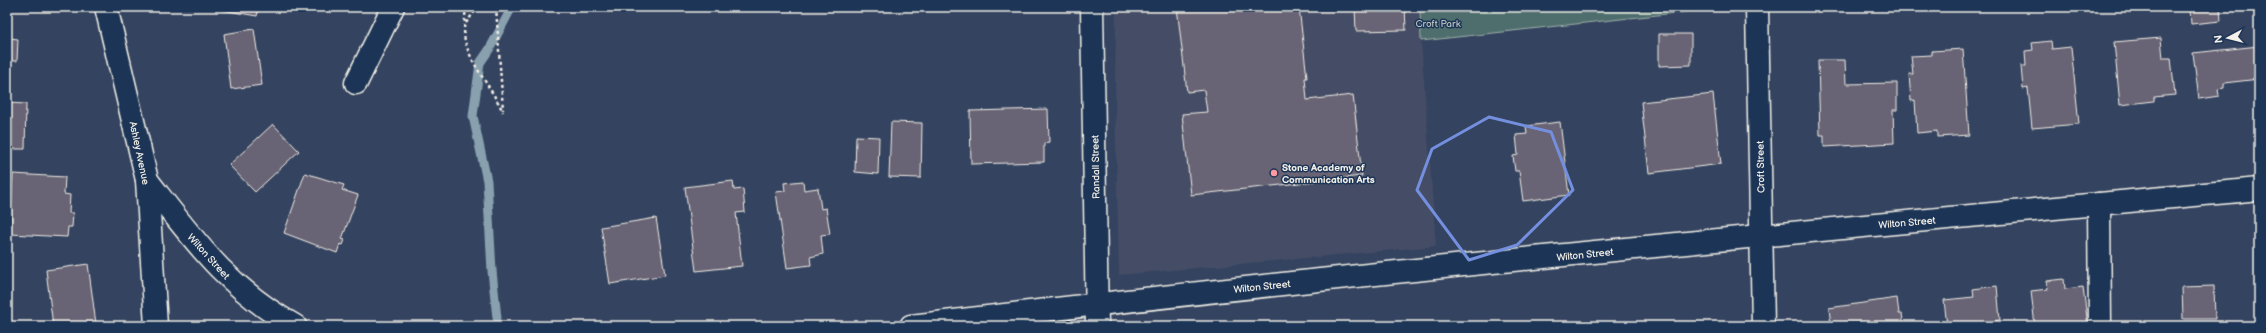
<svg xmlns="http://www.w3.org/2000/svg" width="2266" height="333" viewBox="0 0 2266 333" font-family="'Balsamiq Sans',sans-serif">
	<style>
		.built { fill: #444d66 }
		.green { fill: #4e6e6d; stroke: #a1b0aa }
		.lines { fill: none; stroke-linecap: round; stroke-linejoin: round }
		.stream { stroke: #89a1ae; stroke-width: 9 }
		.building { fill: #686374; stroke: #f4f1e8 }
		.minor-casing { stroke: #f4f1e8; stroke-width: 25 }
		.path { stroke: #f4f1e8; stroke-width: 2.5; stroke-dasharray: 3 3; stroke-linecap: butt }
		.minor { stroke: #1d3557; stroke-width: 22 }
		.marked { fill: none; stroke: #738fde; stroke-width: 3; stroke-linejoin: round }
		.poi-dot { fill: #ff9aa2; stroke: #1d3557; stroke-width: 1.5 }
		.labels { text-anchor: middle; stroke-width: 3; stroke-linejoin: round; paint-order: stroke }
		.park-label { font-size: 10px; fill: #bac3bd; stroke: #1d3557 }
		.street-label { font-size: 10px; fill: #f4f1e8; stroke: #1d3557 }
		.poi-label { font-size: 10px; font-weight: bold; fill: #f4f1e8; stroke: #1d3557; text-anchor: start }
	</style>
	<rect width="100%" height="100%" fill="#344360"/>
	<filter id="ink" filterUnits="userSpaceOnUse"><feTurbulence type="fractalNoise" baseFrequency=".025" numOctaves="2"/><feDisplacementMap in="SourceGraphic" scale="8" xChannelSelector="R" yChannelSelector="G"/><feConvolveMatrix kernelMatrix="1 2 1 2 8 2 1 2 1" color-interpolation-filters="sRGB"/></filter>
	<g filter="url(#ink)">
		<polygon class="built" points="1116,7 1420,7 1421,41 1436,246 1119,275 1115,100"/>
		<polygon class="green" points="1420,7 1721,7 1721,8 1421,41"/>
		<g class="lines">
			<polyline class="stream" points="497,318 492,271 487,181 473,116 480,63 489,50 512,7"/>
		</g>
		<g class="building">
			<polygon points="223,7 259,7 257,16 222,10"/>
			<polygon points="1177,7 1299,7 1307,78 1305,78 1307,100 1353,95 1362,176 1191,195 1182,114 1207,112 1204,90 1187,92"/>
			<polygon points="1355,7 1405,7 1406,30 1356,31"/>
			<polygon points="2220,7 2221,21 2191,24 2190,9"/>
			<polygon points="7,11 11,11 10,38 18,39 17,61 7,61"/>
			<polygon points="254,29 262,85 231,89 224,34"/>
			<polygon points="1659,34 1691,34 1691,65 1659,66"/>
			<polygon points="2161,38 2163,58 2171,58 2175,95 2154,97 2154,101 2120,105 2114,42"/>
			<polygon points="2051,41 2052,49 2071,47 2079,124 2032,128 2028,88 2023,89 2021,66 2026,66 2025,51 2033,50 2032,43"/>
			<polygon points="2259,46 2259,79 2224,83 2224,88 2218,89 2219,96 2199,99 2193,53"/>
			<polygon points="1963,49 1969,135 1937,137 1937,131 1917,133 1915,100 1911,101 1909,74 1913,74 1911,56 1932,55 1932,51"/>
			<polygon points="1818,60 1845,60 1846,84 1897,83 1897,110 1893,110 1894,143 1824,147 1824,135 1820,135"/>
			<polygon points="1713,94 1721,164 1649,173 1641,102"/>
			<polygon points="7,103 26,104 25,149 7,149"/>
			<polygon points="1048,109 1049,142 1044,143 1044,162 971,164 970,111"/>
			<polygon points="891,122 922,123 921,178 889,177"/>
			<polygon points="1560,122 1569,195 1523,201 1519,171 1515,171 1513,156 1518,155 1516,135 1527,134 1526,126"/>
			<polygon points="273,124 299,151 255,192 229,165"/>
			<polygon points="856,136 879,137 878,174 855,172"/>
			<polygon points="305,173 344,185 342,190 358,195 342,239 345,240 343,245 340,244 337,253 284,233"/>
			<polygon points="13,174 65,177 64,194 70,195 69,213 73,213 72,227 68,227 67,237 10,234"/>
			<polygon points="733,181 734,190 743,189 745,212 736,213 742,266 696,271 685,187"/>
			<polygon points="803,181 804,190 818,188 821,209 826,208 830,234 821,235 823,254 810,257 811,265 787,268 776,192 785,191 784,183"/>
			<polygon points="656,218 665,275 610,284 601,227"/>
			<polygon points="88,264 96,324 100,323 100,326 53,326 46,270"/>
			<polygon points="2064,279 2065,289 2083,287 2088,326 2035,326 2031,291 2048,289 2047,281"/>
			<polygon points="1997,286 2000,320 1993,321 1993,326 1947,326 1944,300 1974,297 1973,289"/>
			<polygon points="2214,286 2215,319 2183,319 2182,287"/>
			<polygon points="1897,298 1899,314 1902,314 1904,326 1831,326 1829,308"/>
		</g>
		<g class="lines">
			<g class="minor-casing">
				<g id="minor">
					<polyline points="106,7 147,180 156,326"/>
					<polyline points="1092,7 1097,326"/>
					<polyline points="1757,7 1763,326"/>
					<polyline points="356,83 393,7"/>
					<path d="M147 180C193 239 228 289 295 326"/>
					<polyline points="2099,204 2100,326"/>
					<path d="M911 326C1359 272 1809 231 2259 189"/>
				</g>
			</g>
			<g class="path">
				<path d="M466 7C465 17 463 31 465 41 472 67 492 88 503 112"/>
				<polyline points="496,7 503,110"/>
				<polyline points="466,23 478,7"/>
			</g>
			<use href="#minor" class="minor"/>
		</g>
	</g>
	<path class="marked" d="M1489 117 1551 132 1573 190 1517 245 1469 260 1417 190 1432 149Z"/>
	<circle class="poi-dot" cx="1274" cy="173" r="4"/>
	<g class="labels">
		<g class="park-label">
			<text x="1438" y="27">Croft Park</text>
		</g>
		<g class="street-label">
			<text transform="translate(140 153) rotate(78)" y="4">Ashley Avenue</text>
			<text transform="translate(1095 167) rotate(-91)" y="4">Randall Street</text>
			<text transform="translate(1760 167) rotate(-91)" y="4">Croft Street</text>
			<text transform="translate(1907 222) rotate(-5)" y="4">Wilton Street</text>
			<text transform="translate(1585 254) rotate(-6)" y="4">Wilton Street</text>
			<text transform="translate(209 256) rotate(48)" y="4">Wilton Street</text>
			<text transform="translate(1262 286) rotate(-6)" y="4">Wilton Street</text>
		</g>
		<g class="poi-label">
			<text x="1282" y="171">Stone Academy of<tspan x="1282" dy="12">Communication Arts</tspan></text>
		</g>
	</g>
	<rect width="2266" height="333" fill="none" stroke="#1d3557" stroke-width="24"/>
	<rect x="12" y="12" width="2242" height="309" fill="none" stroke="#f4f1e8" stroke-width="1.5" filter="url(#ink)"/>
	<g transform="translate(2228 38) rotate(263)" stroke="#1d3557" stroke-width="3" paint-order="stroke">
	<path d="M0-3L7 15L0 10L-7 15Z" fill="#f4f1e8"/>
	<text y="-6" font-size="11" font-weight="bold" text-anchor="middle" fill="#f4f1e8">N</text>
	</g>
</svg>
